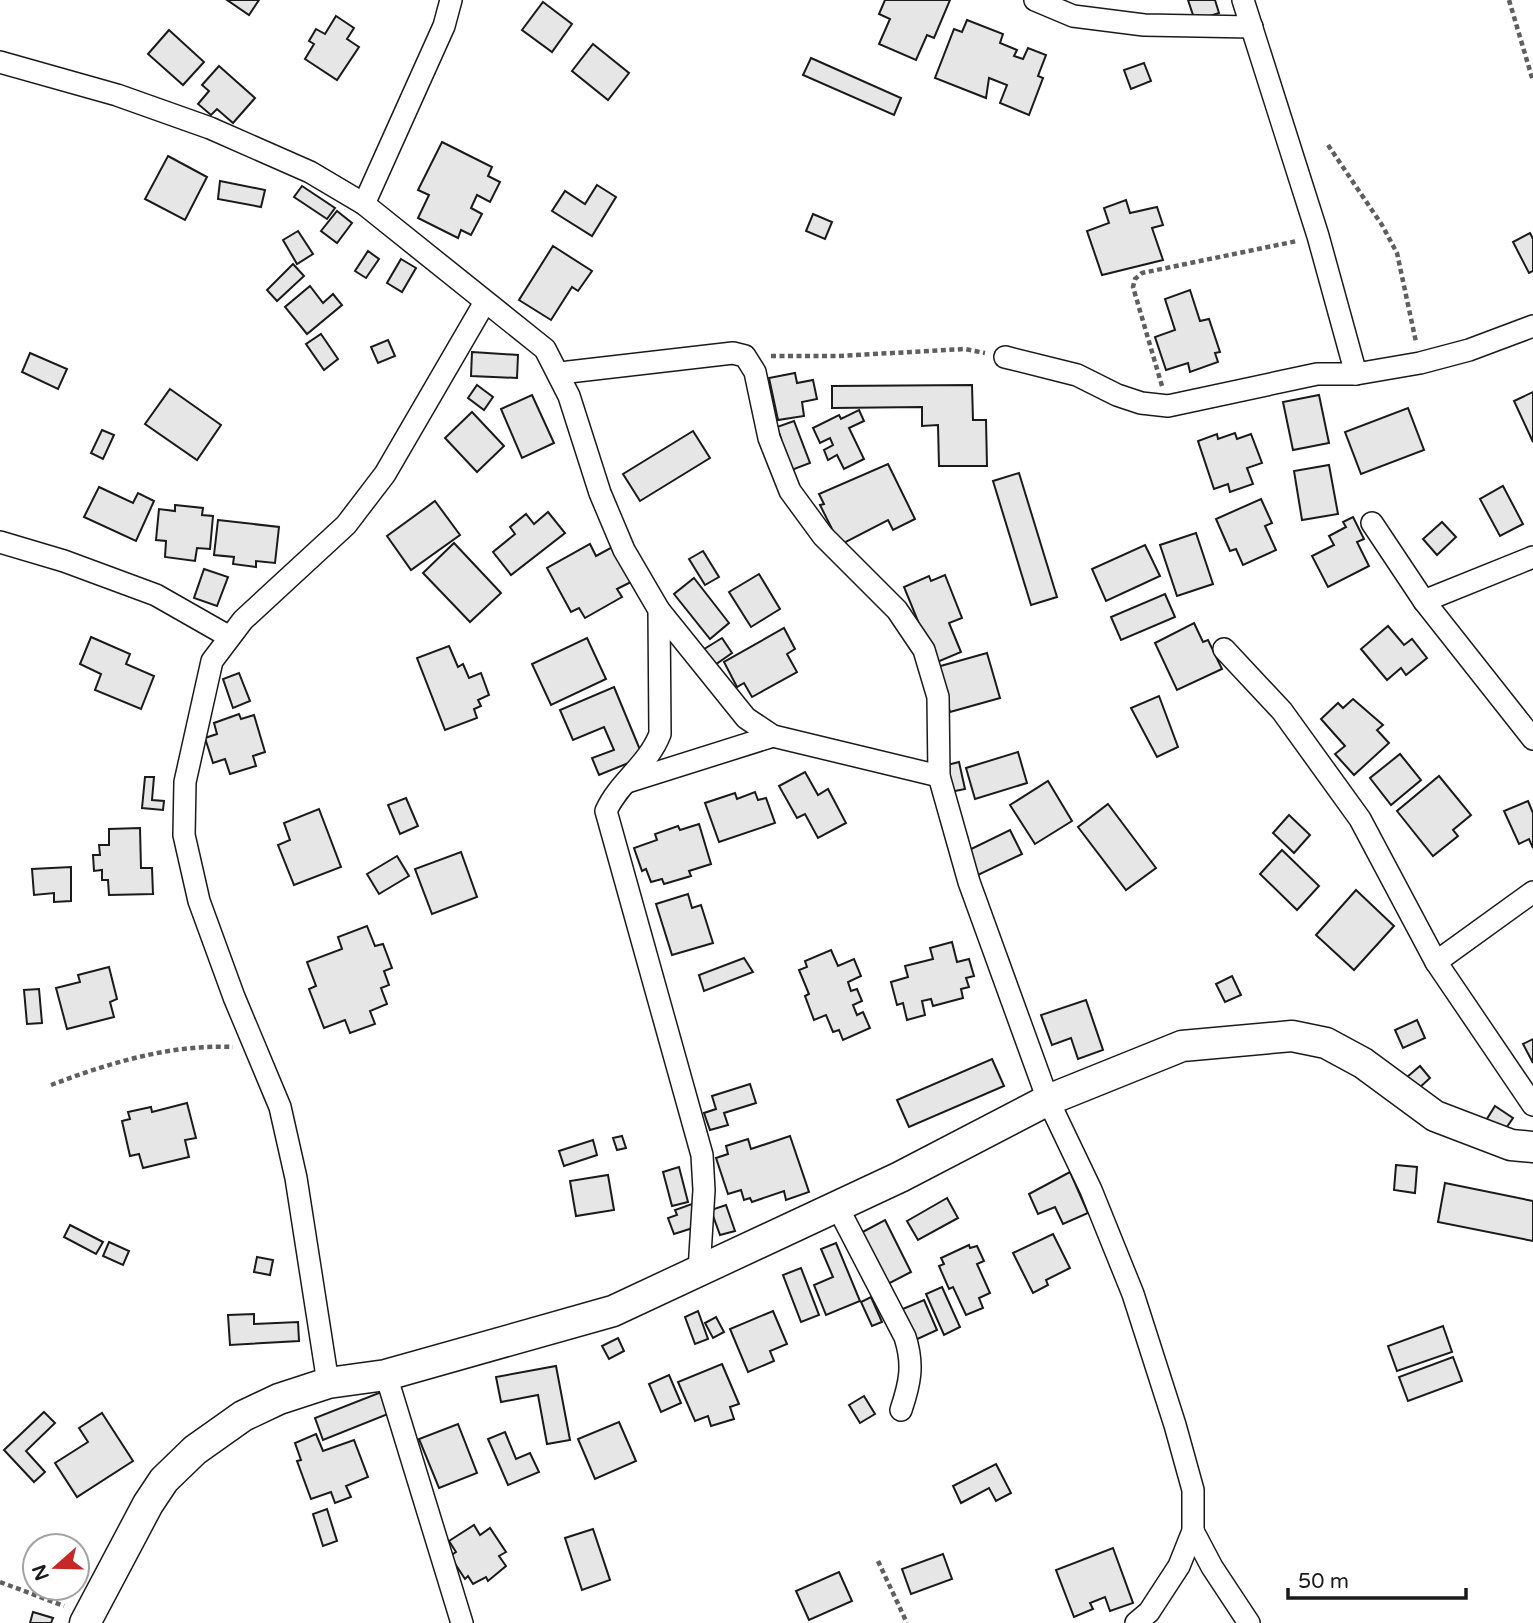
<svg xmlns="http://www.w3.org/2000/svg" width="1533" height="1623" viewBox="0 0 1533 1623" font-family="'Varela Round',sans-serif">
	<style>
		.building { fill: #e6e6e6; stroke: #1a1a1a; stroke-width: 2 }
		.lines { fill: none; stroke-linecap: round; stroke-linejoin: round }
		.street-casing { stroke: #1a1a1a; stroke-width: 24 }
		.secondary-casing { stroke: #1a1a1a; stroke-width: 33 }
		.path { stroke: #5f5f5f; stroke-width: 4.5; stroke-dasharray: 5 3.5; stroke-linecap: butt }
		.street { stroke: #fff; stroke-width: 21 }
		.secondary { stroke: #fff; stroke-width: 30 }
	</style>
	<rect width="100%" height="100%" fill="#fff"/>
	<g class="building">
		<polygon points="227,0 259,0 249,15"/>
		<polygon points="885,0 950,0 934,38 927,35 916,60 879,44 890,19 879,14"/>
		<polygon points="1188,0 1215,0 1219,13 1195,21"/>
		<polygon points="543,2 572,24 552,52 522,30"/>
		<polygon points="336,16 354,28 347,39 359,47 337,80 305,59 314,44 309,41 316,29 325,34"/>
		<polygon points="967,20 1003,34 1000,43 1017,50 1014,56 1023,59 1028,48 1046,55 1038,76 1043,78 1029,115 1000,103 1007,85 989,78 986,98 935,78 954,29 962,32"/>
		<polygon points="169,30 204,62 183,85 148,54"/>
		<polygon points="593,44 629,73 608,100 572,71"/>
		<polygon points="811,58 901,98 894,115 803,75"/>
		<polygon points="1144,63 1151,81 1131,89 1124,70"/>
		<polygon points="219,66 255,98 233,123 217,109 211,115 198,104 209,91 202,85"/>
		<polygon points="442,142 492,167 488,176 500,182 490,202 477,195 471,208 482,214 471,235 461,230 458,238 418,218 429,195 418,190"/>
		<polygon points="168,156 207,177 185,220 145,199"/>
		<polygon points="220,181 265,190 261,207 218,199"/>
		<polygon points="597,185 616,197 592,236 552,211 565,191 585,204"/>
		<polygon points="302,186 335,208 327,219 294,197"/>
		<polygon points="1126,200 1130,213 1157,207 1163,225 1152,228 1163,260 1102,275 1087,231 1109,223 1104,208"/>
		<polygon points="337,211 352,223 337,243 321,231"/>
		<polygon points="813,214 832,222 825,239 806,231"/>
		<polygon points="298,231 313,254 297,264 283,240"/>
		<polygon points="1530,233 1533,239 1533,271 1529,273 1513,242"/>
		<polygon points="553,246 592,271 578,291 572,287 551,320 519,300"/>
		<polygon points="368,251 379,259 366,278 355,271"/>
		<polygon points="401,259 416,268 402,292 387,283"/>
		<polygon points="293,264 304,276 277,301 267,290"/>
		<polygon points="310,286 323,303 333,294 342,305 307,334 285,307"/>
		<polygon points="1190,290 1200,321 1209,319 1220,352 1215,353 1218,362 1190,372 1188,363 1166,370 1155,337 1175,330 1165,299"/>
		<polygon points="321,334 338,359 324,370 306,344"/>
		<polygon points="388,340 395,356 378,363 371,347"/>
		<polygon points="472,352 518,355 517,378 471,376"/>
		<polygon points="30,353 67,369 58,389 22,372"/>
		<polygon points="795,373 797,383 813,380 817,399 802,402 804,416 778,420 769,378"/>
		<polygon points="477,385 493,397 484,410 468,398"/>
		<polygon points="972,385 973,420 986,420 987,466 939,466 938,425 922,426 922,407 832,408 832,386"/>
		<polygon points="170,389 221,425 197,460 145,424"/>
		<polygon points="1533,392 1533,442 1514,401"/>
		<polygon points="532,395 554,443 522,458 501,409"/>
		<polygon points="1319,395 1329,443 1293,450 1283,402"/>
		<polygon points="1408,408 1424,450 1361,474 1345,432"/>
		<polygon points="859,410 864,421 849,428 864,459 844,469 837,455 828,460 824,450 833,445 830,438 820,443 813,428 839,415 841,419"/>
		<polygon points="472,412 504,446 477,472 445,438"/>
		<polygon points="794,421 810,463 789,471 777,439 781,438 777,427"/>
		<polygon points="102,430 114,435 103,459 91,453"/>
		<polygon points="693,431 710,458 640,501 623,474"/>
		<polygon points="1235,433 1237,439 1251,434 1262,463 1247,468 1253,484 1230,492 1228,484 1214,489 1198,441 1217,434 1218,439"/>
		<polygon points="888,464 915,519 893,530 888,520 840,545 820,505 824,504 819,494"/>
		<polygon points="1329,465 1338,514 1302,520 1294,471"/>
		<polygon points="1019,473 1057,597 1031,605 993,481"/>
		<polygon points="1503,486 1523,524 1500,536 1480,499"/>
		<polygon points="99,487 133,503 138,493 154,501 136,541 84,517"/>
		<polygon points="1261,499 1272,523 1265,526 1276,550 1243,565 1236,549 1230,551 1216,519"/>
		<polygon points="435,501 460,535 411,570 387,536"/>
		<polygon points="175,505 203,508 202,515 213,516 210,549 197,548 195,561 165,557 166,541 156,540 159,509 175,511"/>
		<polygon points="548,512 565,533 511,575 493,552 515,534 510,527 526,514 534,524"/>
		<polygon points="1353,517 1364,539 1357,542 1369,566 1328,587 1312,556 1334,545 1329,536 1346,527 1343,522"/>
		<polygon points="218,520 279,527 275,563 256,561 256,567 233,564 234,557 214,555"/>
		<polygon points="1442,522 1456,537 1437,555 1423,539"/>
		<polygon points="1196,533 1213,584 1177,596 1160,545"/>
		<polygon points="454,543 501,593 470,622 423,573"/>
		<polygon points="590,544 596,556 616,545 635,580 617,589 622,597 585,618 579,608 571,612 547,568"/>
		<polygon points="1145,545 1160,576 1106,601 1092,569"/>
		<polygon points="703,551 719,577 705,585 689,559"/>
		<polygon points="204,569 228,577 217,606 194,598"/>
		<polygon points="759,574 780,609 751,627 729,592"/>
		<polygon points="945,575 962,618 949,623 961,652 935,663 904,587 929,576 931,581"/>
		<polygon points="694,578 729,623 710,639 674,594"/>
		<polygon points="1165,594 1175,617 1121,640 1111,617"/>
		<polygon points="1194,623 1203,642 1208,640 1222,669 1177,690 1155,643"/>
		<polygon points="1388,626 1404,645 1412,639 1427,658 1406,675 1401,668 1387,680 1361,649"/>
		<polygon points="784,628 795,649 787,654 797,672 752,697 744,683 737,687 724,662"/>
		<polygon points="91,637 130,654 126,664 154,676 141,709 95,690 101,674 80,664"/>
		<polygon points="587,638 606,679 551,705 532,664"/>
		<polygon points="722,638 732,653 712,667 701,651"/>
		<polygon points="449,646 458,667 463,664 469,678 481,673 489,695 478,700 481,706 474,709 477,718 445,730 417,658"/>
		<polygon points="987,653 1000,698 950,712 937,667"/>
		<polygon points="239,673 250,701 233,708 223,679"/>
		<polygon points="614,687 643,757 599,775 592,758 614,750 604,727 573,740 560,710"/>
		<polygon points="1159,696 1178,747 1157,757 1131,708"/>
		<polygon points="1353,699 1383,725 1377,730 1389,743 1354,775 1335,754 1345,746 1321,719 1338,703 1343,708"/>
		<polygon points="239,714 241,719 254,715 265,752 253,756 256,766 230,774 225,759 213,763 205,738 217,734 214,723"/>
		<polygon points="1018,752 1027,783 975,799 966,768"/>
		<polygon points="1400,754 1421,780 1391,805 1370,778"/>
		<polygon points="959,762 965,789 950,792 943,766"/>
		<polygon points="805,772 818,795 828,789 846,823 818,838 805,814 797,818 779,786"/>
		<polygon points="1439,776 1471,815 1453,830 1458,836 1433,856 1397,811"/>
		<polygon points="145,777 154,777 152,800 164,801 163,810 142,808"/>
		<polygon points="1048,781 1072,821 1035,844 1010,805"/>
		<polygon points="755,792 758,800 766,798 775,823 719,842 705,803 735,793 737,799"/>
		<polygon points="406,798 418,826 400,834 388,805"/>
		<polygon points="1528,801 1533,813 1533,848 1529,839 1519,844 1504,811"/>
		<polygon points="1108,804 1156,868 1126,890 1078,827"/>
		<polygon points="319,809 341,867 294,885 278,845 290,840 284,823"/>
		<polygon points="1289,815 1310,835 1294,853 1273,833"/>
		<polygon points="699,824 711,864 689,871 691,876 664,884 662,879 651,882 646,869 642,871 634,848 657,840 655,834 678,826 680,830"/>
		<polygon points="140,828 141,868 152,868 153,894 109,895 108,880 102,880 102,870 94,871 93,855 100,855 99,845 109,845 109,829"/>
		<polygon points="1010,830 1022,854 978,875 967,851"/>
		<polygon points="1282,850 1319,886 1297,910 1260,874"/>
		<polygon points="461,852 477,897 432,914 415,869"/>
		<polygon points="397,856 409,876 379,894 367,874"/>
		<polygon points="71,867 71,901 54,902 54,893 34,895 32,869"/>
		<polygon points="1356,890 1394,926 1354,970 1316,935"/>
		<polygon points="688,894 692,908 701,905 713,943 672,955 656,904"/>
		<polygon points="367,926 375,946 383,944 392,968 384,971 389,985 381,988 387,1004 370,1011 375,1024 350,1033 345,1020 324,1028 309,989 316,986 307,962 342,949 338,937"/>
		<polygon points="952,942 957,962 969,959 974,976 966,978 969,987 961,989 963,998 933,1006 931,999 922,1001 925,1015 907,1020 903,1003 897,1005 891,982 908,977 905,966 933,959 930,948"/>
		<polygon points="831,950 838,966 854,959 861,976 848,982 851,991 857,989 862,1001 853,1005 857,1015 863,1012 870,1028 843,1040 839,1030 833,1032 826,1015 814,1020 805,996 809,994 799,970 807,967 805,961"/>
		<polygon points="744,958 753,972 704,991 699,975"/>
		<polygon points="109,967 117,999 110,1002 114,1017 67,1029 56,988 80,982 78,975"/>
		<polygon points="1232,976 1241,995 1225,1002 1216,984"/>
		<polygon points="39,989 42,1023 27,1024 24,990"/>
		<polygon points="1086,1000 1103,1050 1078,1059 1071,1038 1052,1045 1041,1015"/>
		<polygon points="1417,1020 1425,1038 1403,1048 1395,1030"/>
		<polygon points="1533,1039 1533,1063 1523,1044"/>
		<polygon points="992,1059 1004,1086 909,1127 897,1100"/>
		<polygon points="1420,1066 1430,1078 1418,1089 1407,1077"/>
		<polygon points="750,1084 756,1103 724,1113 728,1125 710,1130 704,1113 716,1109 712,1096"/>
		<polygon points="187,1103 196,1138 185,1140 189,1157 143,1168 139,1154 130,1156 122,1121 130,1119 128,1112 151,1107 152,1112"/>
		<polygon points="1495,1106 1513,1118 1502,1134 1485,1122"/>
		<polygon points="622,1136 626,1148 617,1150 613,1138"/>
		<polygon points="790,1136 809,1192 786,1200 784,1191 752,1202 750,1198 744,1200 741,1190 728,1194 716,1158 728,1154 726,1146 748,1139 751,1149"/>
		<polygon points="593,1140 597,1155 564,1166 559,1151"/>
		<polygon points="1396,1165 1417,1167 1415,1193 1394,1190"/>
		<polygon points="679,1167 688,1202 672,1206 663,1172"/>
		<polygon points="1070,1172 1088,1213 1063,1224 1055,1207 1038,1214 1029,1194"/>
		<polygon points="608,1175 614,1210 576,1216 570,1181"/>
		<polygon points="1445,1183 1533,1201 1533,1241 1438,1222"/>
		<polygon points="947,1198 958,1218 918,1240 907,1221"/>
		<polygon points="692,1204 699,1226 674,1234 668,1218 677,1215 675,1210"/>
		<polygon points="726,1205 735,1231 720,1235 711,1210"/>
		<polygon points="885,1220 911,1272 884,1286 857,1235"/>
		<polygon points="70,1225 103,1242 96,1254 64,1237"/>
		<polygon points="1053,1234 1070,1268 1046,1280 1048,1285 1033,1293 1013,1253"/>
		<polygon points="109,1242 129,1251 123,1265 103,1256"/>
		<polygon points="836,1243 860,1301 826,1315 814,1285 833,1277 821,1249"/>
		<polygon points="969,1245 970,1248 977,1246 984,1261 977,1264 990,1293 979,1298 983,1308 966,1315 953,1287 949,1289 939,1266 944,1264 941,1258"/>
		<polygon points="257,1257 273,1260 270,1275 254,1272"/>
		<polygon points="801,1268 819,1315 801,1322 783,1275"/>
		<polygon points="942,1287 960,1327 944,1335 926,1294"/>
		<polygon points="871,1297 882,1322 872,1326 861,1302"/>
		<polygon points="924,1300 937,1330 911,1342 898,1311"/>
		<polygon points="698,1311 708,1339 695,1344 685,1317"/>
		<polygon points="773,1311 787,1344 770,1351 774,1361 748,1372 730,1329"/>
		<polygon points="254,1314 254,1324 298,1322 299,1341 230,1345 228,1315"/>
		<polygon points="716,1317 724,1332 713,1338 705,1323"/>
		<polygon points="1443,1326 1452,1352 1397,1371 1388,1346"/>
		<polygon points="618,1338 624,1351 609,1359 602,1346"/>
		<polygon points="1453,1357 1462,1381 1408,1401 1399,1377"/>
		<polygon points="722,1364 739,1404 730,1407 734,1419 711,1426 708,1416 695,1421 678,1382"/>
		<polygon points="556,1366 570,1440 547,1444 538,1395 501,1402 496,1377"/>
		<polygon points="669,1375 681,1403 661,1412 649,1384"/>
		<polygon points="384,1391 393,1412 323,1440 315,1418"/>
		<polygon points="864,1396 875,1414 860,1423 849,1405"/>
		<polygon points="44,1412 55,1423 26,1451 45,1472 34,1482 4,1450"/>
		<polygon points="102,1413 133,1461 77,1497 55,1463 88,1442 79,1428"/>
		<polygon points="619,1422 636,1461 595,1479 578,1439"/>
		<polygon points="458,1424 477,1473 439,1488 419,1439"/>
		<polygon points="505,1432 516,1459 530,1453 539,1472 508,1485 488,1439"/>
		<polygon points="316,1434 323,1451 354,1440 368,1477 346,1486 351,1497 335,1503 331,1492 311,1499 297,1461 301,1460 295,1443"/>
		<polygon points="996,1464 1011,1493 996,1501 989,1488 961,1503 953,1486"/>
		<polygon points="327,1509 337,1541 323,1546 313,1514"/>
		<polygon points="474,1525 480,1535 490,1528 506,1552 499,1556 506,1566 488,1581 486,1577 473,1584 468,1576 465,1579 450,1556 456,1552 449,1541"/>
		<polygon points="593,1529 610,1580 582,1590 565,1538"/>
		<polygon points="1113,1548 1133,1603 1110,1611 1105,1597 1090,1603 1093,1609 1074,1617 1056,1570"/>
		<polygon points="943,1554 952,1579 911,1594 902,1569"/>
		<polygon points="839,1572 852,1601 809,1620 796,1591"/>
		<polygon points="33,1612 53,1618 51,1623 30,1623"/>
	</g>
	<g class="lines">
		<g class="street-casing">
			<g id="street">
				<polyline points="1035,0 1073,16 1144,25 1252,27"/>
				<polyline points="1243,0 1318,236 1356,374"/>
				<path d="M0 62 117 95 210 128 310 172 364 204 545 349 569 396 600 493 624 550 659 610 660 734C648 765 619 782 606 811L702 1155 704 1190 699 1271"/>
				<polyline points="364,204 444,26 451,0"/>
				<polyline points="1005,357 1077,375 1117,395 1141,403 1168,406 1317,374 1356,374 1420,363 1469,350 1533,326"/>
				<polyline points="560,373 733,353 745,356 755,372 769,438 790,491 823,536 897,610 924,650 938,697 939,776 969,882 1048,1100 1091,1190 1133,1294 1175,1425 1193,1490 1193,1531 1179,1566 1149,1612 1136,1623"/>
				<polyline points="1372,523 1424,601 1533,739"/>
				<polyline points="0,542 64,561 156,595 228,636"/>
				<polyline points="1424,601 1533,557"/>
				<polyline points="659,610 746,718 773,736 939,776"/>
				<polyline points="1224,649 1282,711 1360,819 1436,962 1533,1105"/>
				<polyline points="627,782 773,736"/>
				<polyline points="1436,962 1533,892"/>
				<path d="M837 1206 905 1337C914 1365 910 1383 901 1410"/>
				<polyline points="386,1375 462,1623"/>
				<polyline points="328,1383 296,1178 280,1107 234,997 199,901 184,835 185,782 212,661 243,620 346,525 385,474 485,302"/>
				<polyline points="1193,1531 1212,1567 1249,1623"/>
			</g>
		</g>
		<g class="secondary-casing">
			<polyline id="secondary" points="85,1623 148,1504 164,1480 195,1450 243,1416 279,1399 328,1383 386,1375 613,1311 900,1177 1048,1100 1182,1046 1292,1036 1326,1043 1363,1063 1435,1116 1511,1145 1533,1147"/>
		</g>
		<g class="path">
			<polyline points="1509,0 1533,81"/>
			<polyline points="1328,145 1382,225 1397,253 1416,342"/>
			<polyline points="771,356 838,356 965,349 985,353"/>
			<polyline points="1162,386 1133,287 1135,279 1142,273 1297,241"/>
			<path d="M51 1085C109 1063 171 1044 233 1047"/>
			<polyline points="878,1561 907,1623"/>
			<polyline points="0,1582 64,1606"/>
		</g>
		<use href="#street" class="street"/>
		<use href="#secondary" class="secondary"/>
	</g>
	<g transform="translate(56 1567) rotate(250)"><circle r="33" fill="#ffffff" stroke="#a3a3a3" stroke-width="2"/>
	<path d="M0-5L12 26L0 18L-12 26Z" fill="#c62828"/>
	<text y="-10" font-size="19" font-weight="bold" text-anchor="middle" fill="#1a1a1a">N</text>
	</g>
	<path d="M1288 1588v10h178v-10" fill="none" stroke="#1a1a1a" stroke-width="3.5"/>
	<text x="1298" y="1588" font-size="21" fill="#1a1a1a" stroke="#ffffff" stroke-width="5" paint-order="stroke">50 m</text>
</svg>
